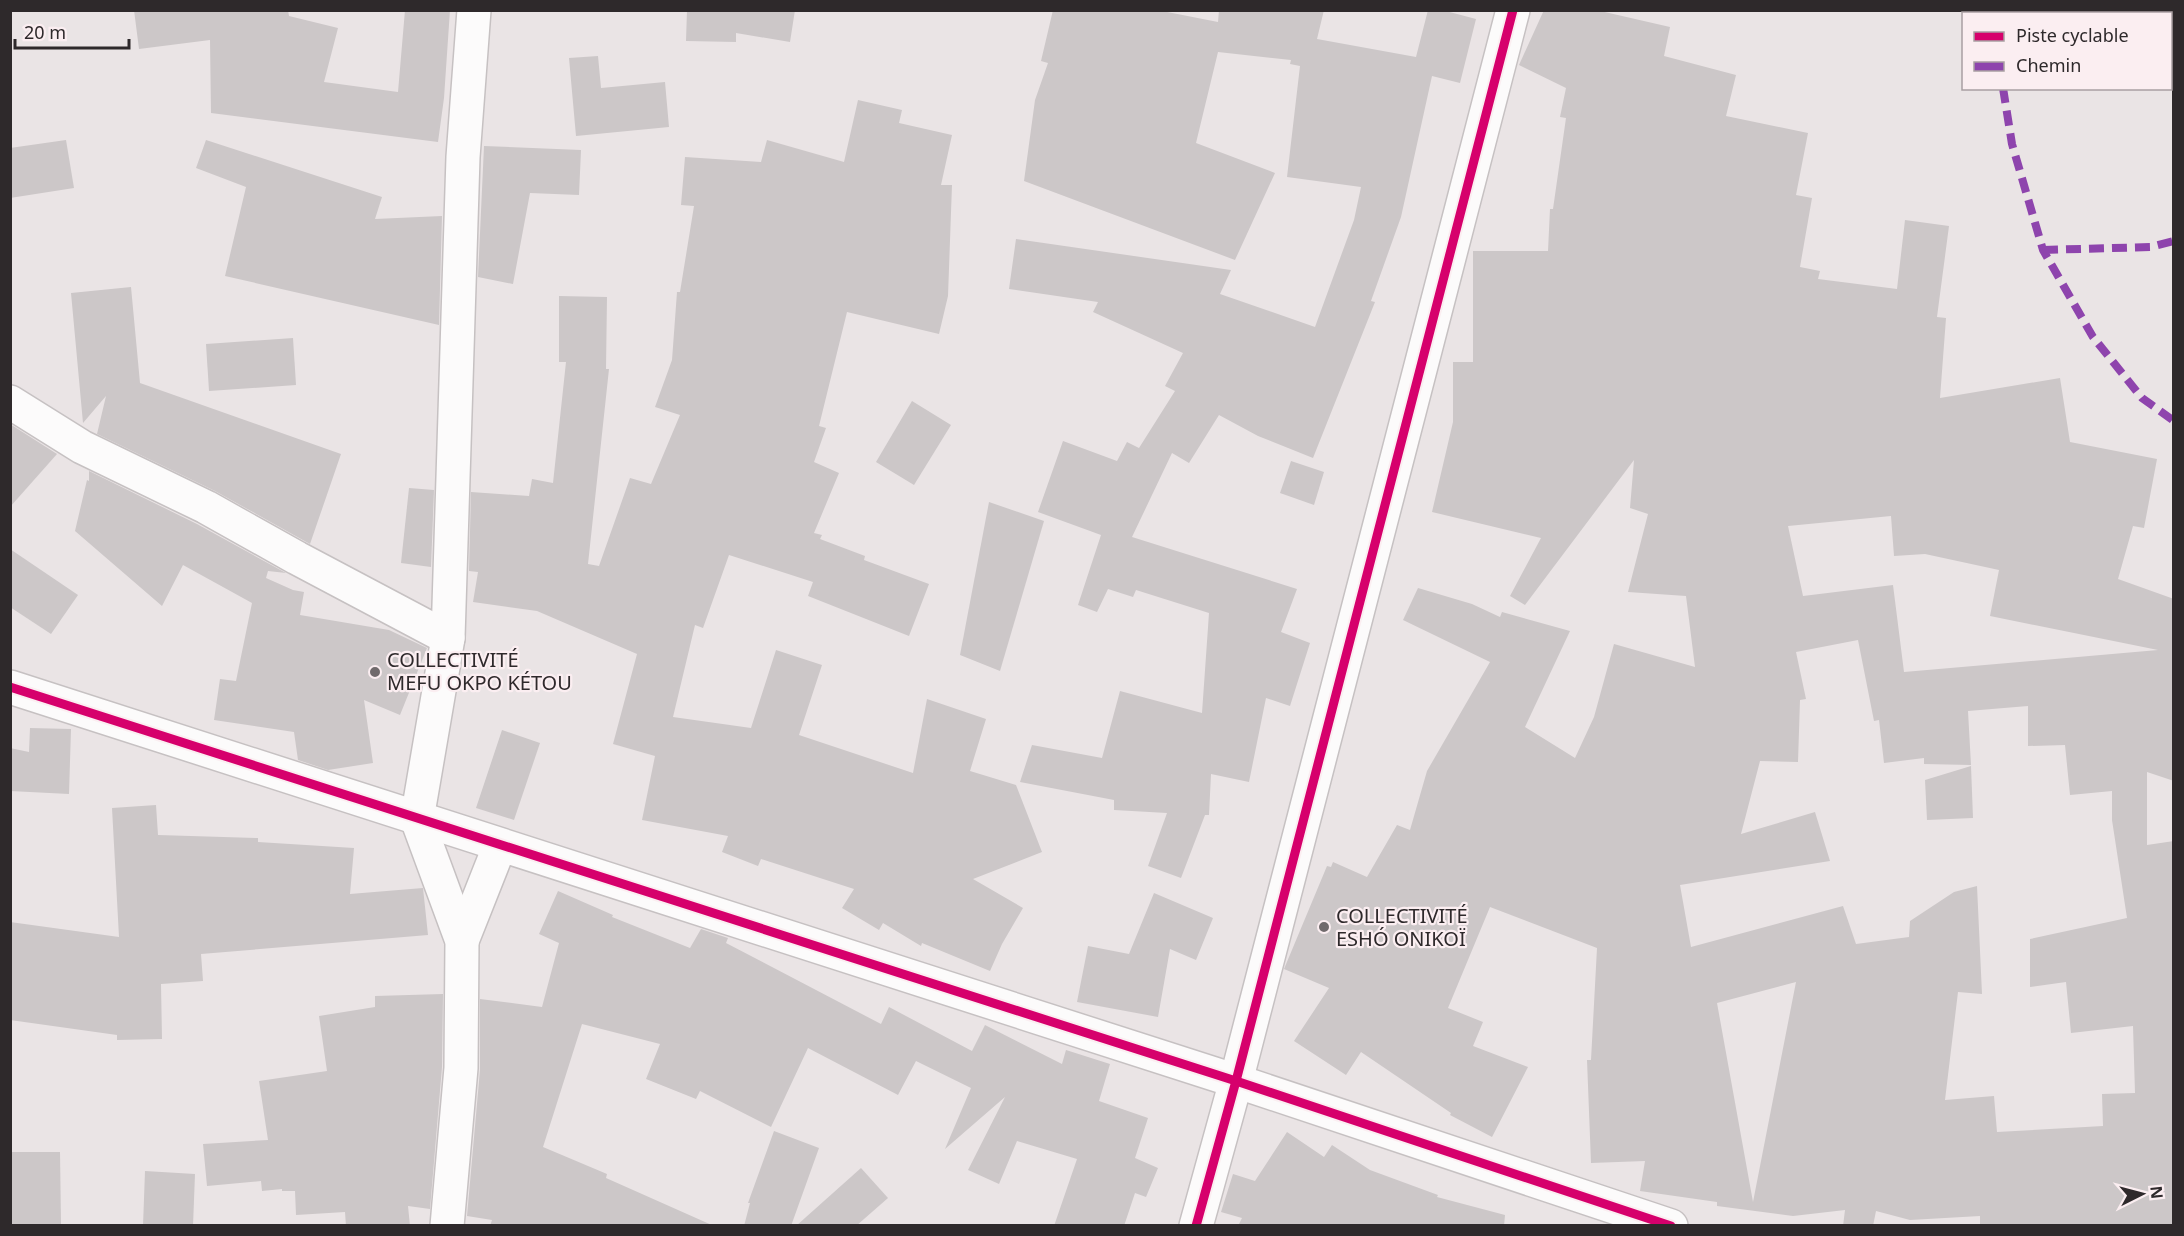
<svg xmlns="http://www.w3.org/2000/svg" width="2184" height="1236" viewBox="0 0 2184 1236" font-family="'Noto Sans',sans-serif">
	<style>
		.building { fill: #ccc7c8; fill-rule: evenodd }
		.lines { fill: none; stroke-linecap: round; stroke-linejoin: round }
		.street-casing { stroke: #c6c1c2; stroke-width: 36 }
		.secondary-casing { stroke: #c6c1c2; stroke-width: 36 }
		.street { stroke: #fcfbfb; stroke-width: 33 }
		.secondary { stroke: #fcfbfb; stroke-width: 33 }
		.quiet { stroke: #8e44ad; stroke-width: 8; stroke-dasharray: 15 8; stroke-linecap: butt }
		.cycleway-casing { stroke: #fbeef1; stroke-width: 13 }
		.cycleway { stroke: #d6006c; stroke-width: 9 }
		.poi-dot { fill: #706a6c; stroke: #fbeef1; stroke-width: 2 }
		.labels { text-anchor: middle; stroke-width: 4.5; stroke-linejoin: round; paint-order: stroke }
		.poi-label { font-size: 20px; fill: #2e292b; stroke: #fbeef1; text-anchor: start }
	</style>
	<rect width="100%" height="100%" fill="#eae4e5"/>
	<g class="building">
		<polygon points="134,10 288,10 289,16 338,28 324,82 398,92 405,10 450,10 444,98 438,142 211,113 210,40 139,49"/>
		<polygon points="687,10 795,10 790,42 736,33 736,42 686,41"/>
		<polygon points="1053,10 1157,10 1218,22 1219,10 1324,10 1317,39 1416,57 1428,10 1442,10 1476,19 1460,83 1432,76 1401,217 1371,301 1375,302 1313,458 1258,436 1219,415 1189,463 1172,453 1132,537 1297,589 1281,632 1310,643 1290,706 1266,698 1249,782 1211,774 1209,815 1205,815 1181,878 1148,866 1167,813 1114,810 1114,800 1020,782 1032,745 1102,758 1120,691 1202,713 1209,613 1136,590 1133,597 1108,589 1097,612 1078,605 1101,535 1038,512 1063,441 1117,461 1127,442 1139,448 1175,391 1165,386 1183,353 1093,312 1098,302 1009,289 1016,239 1231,270 1220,294 1315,327 1354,220 1361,187 1287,177 1300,66 1290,64 1291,60 1218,52 1196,143 1275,173 1235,260 1024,181 1035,100 1048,63 1041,61"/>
		<path d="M1544 10H1596L1670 27 1664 56 1736 75 1726 116 1808 133 1796 195 1812 198 1800 267 1820 271 1818 279 1897 289 1905 220 1949 226 1937 317 1946 318 1940 398 2060 378 2070 442 2157 459 2144 528 2133 526 2118 579 2174 599V781L2147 772V845L2174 841V1226H1980V1216L1910 1220 1876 1211 1873 1226H1843L1845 1210 1793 1216 1717 1206V1202L1640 1191 1645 1161 1591 1163 1587 1060H1591L1597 948 1490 907 1448 1008 1483 1022 1473 1046 1528 1067 1492 1137 1450 1115 1451 1113 1361 1052 1346 1075 1294 1041 1329 988 1284 969 1327 866 1331 867 1333 862 1367 877 1397 825 1410 830 1427 771 1490 662 1403 620 1418 588 1472 604 1500 617 1502 612 1570 631 1525 727 1575 758 1594 717 1614 644 1695 667 1686 596 1628 592 1648 514 1630 508 1634 460 1525 605 1510 596 1541 538 1432 512 1453 422V362H1473V251H1548L1550 209H1553L1566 118 1560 117 1566 88 1519 65ZM1891 516 1894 556 1925 554 1999 570 1990 616 2158 650 1904 672 1893 585 1803 596 1788 526ZM1858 640 1874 721 1879 720 1884 763 1924 758V764L1971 765 1968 711 2028 706V746L2065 745 2070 795 2112 791V820L2127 918 2030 939V987L2066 982 2071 1033 2133 1026 2135 1093 2102 1094 2103 1126 1997 1132 1994 1096 1945 1100 1958 992 1982 994 1977 886 1954 892 1910 921 1909 937 1856 944 1843 906 1691 947 1680 885 1830 861 1815 812 1741 834 1760 761 1798 762 1800 700 1806 699 1796 652ZM1796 982 1753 1202 1717 1003Z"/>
		<polygon points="598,56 601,88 665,82 669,127 576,136 569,58"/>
		<polygon points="858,100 902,110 899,123 952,135 941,185 952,185 948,296 939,334 847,312 819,426 826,428 814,462 839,473 814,533 822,535 820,539 865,556 864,560 929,584 909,636 808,596 813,582 729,555 703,628 695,625 673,717 751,728 776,650 822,665 799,735 913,773 927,699 986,719 970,771 1016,785 1042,852 973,879 1023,908 1002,944 990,971 922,943 921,946 883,923 879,930 842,908 854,889 761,859 758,866 722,852 728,836 642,820 655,756 613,744 637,654 537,611 473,602 478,572 469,571 471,492 529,496 532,479 553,483 566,362 559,362 559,296 607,297 606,369 609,369 588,564 599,566 630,478 651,484 680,415 655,407 672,360 677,292 680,292 694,206 681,205 685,157 761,162 767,140 844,162"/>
		<polygon points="66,140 74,188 10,198 10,148"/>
		<polygon points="206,140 382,197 375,219 442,216 439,325 225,276 246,187 196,168"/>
		<polygon points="484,146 581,150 579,195 530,193 513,284 478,277"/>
		<polygon points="131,287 140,383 341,454 310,544 215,491 97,434 106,396 83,423 71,293"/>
		<polygon points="293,338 296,385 209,391 206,344"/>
		<polygon points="912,401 951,425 914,485 876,462"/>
		<polygon points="10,424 57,454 10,507"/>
		<polygon points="1291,461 1324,472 1314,505 1280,493"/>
		<polygon points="89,471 197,524 286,573 268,571 266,578 293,590 304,592 300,615 389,630 427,648 400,715 364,700 373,763 328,770 298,760 294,732 214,720 220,679 236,681 252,603 183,565 162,606 75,531 87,480 89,481"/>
		<polygon points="409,488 434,490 431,567 401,563"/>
		<polygon points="989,502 1044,521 1000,671 960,655"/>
		<polygon points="10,549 78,595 51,634 10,607"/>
		<polygon points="30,728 71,729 69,794 10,791 10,748 29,752"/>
		<polygon points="502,730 540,743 514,820 476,808"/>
		<polygon points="1971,766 1973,818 1927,820 1925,780"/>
		<polygon points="156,805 158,835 258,838 258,842 354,848 350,894 423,888 428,935 201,954 203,981 161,984 162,1039 117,1040 117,1035 10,1020 10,922 119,937 112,808"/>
		<polygon points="558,891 613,915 612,917 690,948 701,929 728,938 726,943 881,1024 889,1007 972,1051 985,1025 1062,1064 1066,1050 1110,1064 1099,1101 1148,1118 1135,1158 1158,1168 1146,1197 1135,1193 1124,1226 1054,1226 1077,1159 1017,1141 999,1184 968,1170 1005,1097 945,1149 971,1088 916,1061 898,1095 808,1048 771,1127 700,1091 696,1099 646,1079 660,1044 582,1024 543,1147 607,1174 606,1178 714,1226 490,1226 492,1220 467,1216 480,1070 480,999 542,1007 559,943 539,934"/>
		<polygon points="1154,893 1213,918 1196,960 1170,949 1158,1017 1077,1002 1088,946 1129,954"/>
		<polygon points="443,994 442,1067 430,1209 408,1206 410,1226 346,1226 345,1212 296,1215 295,1191 282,1191 282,1189 262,1191 261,1181 207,1186 203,1144 268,1140 259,1081 327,1071 319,1016 375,1007 375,996"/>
		<polygon points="774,1131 819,1148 791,1226 744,1226 750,1203 748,1203"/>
		<polygon points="1287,1132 1324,1157 1332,1145 1370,1170 1438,1195 1437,1197 1505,1215 1504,1226 1238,1226 1242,1218 1221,1212 1233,1174 1255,1181"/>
		<polygon points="10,1152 60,1152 61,1224 10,1224"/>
		<polygon points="861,1168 888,1198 856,1226 796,1226"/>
		<polygon points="145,1171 195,1174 193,1226 143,1226"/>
	</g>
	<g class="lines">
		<g class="street-casing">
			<g id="street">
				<polyline points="1990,10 1991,14"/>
				<polyline points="2027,14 2029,10"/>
				<polyline points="10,402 82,447 206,507 297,558 448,638"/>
				<polyline points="10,687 1236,1081 1671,1226"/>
				<polyline points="462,941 500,845"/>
				<polyline points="447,1226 461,1068 462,941 417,819 448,638 463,157 474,10"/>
			</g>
		</g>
		<g class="secondary-casing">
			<polyline id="secondary" points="1196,1226 1236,1081 1513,10"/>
		</g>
		<use href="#street" class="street"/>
		<use href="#secondary" class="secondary"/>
		<g class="quiet">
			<polyline points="2003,88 2012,144 2043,250 2093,337 2142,398 2174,421"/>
			<polyline points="2043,250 2150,247 2174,241"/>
		</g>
		<g class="cycleway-casing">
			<g id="cycleway">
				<polyline points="10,687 1236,1081 1671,1226"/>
				<polyline points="1196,1226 1236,1081 1513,10"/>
			</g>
		</g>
		<use href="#cycleway" class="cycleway"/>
	</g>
	<g class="poi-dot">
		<circle cx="375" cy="672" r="6"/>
		<circle cx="1324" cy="927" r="6"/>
	</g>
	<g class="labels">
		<g class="poi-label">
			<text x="387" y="667">COLLECTIVITÉ<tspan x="387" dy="23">MEFU OKPO KÉTOU</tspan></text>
			<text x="1336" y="923">COLLECTIVITÉ<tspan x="1336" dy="23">ESHÓ ONIKOÏ</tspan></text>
		</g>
	</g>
	<rect width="2184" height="1236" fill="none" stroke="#2e292b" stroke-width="24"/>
	<rect x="1962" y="12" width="210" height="78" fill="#fbeef1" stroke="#a99fa2" stroke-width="1.5"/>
	<rect x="1974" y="32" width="30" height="9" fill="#d6006c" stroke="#a99fa2" stroke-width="1.5"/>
	<text x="2016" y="42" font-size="18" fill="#2e292b">Piste cyclable</text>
	<rect x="1974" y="62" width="30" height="9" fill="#8e44ad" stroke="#a99fa2" stroke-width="1.5"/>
	<text x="2016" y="72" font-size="18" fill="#2e292b">Chemin</text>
	<g transform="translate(2142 1194) rotate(84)" stroke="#fbeef1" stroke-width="4.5" paint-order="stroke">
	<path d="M0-4.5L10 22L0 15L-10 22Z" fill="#2e292b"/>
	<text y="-9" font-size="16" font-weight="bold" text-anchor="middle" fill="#2e292b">N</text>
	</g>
	<path d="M15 39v9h114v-9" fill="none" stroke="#2e292b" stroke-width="3"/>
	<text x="24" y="39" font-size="18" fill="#2e292b" stroke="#fbeef1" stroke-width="4.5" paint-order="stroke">20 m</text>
</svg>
